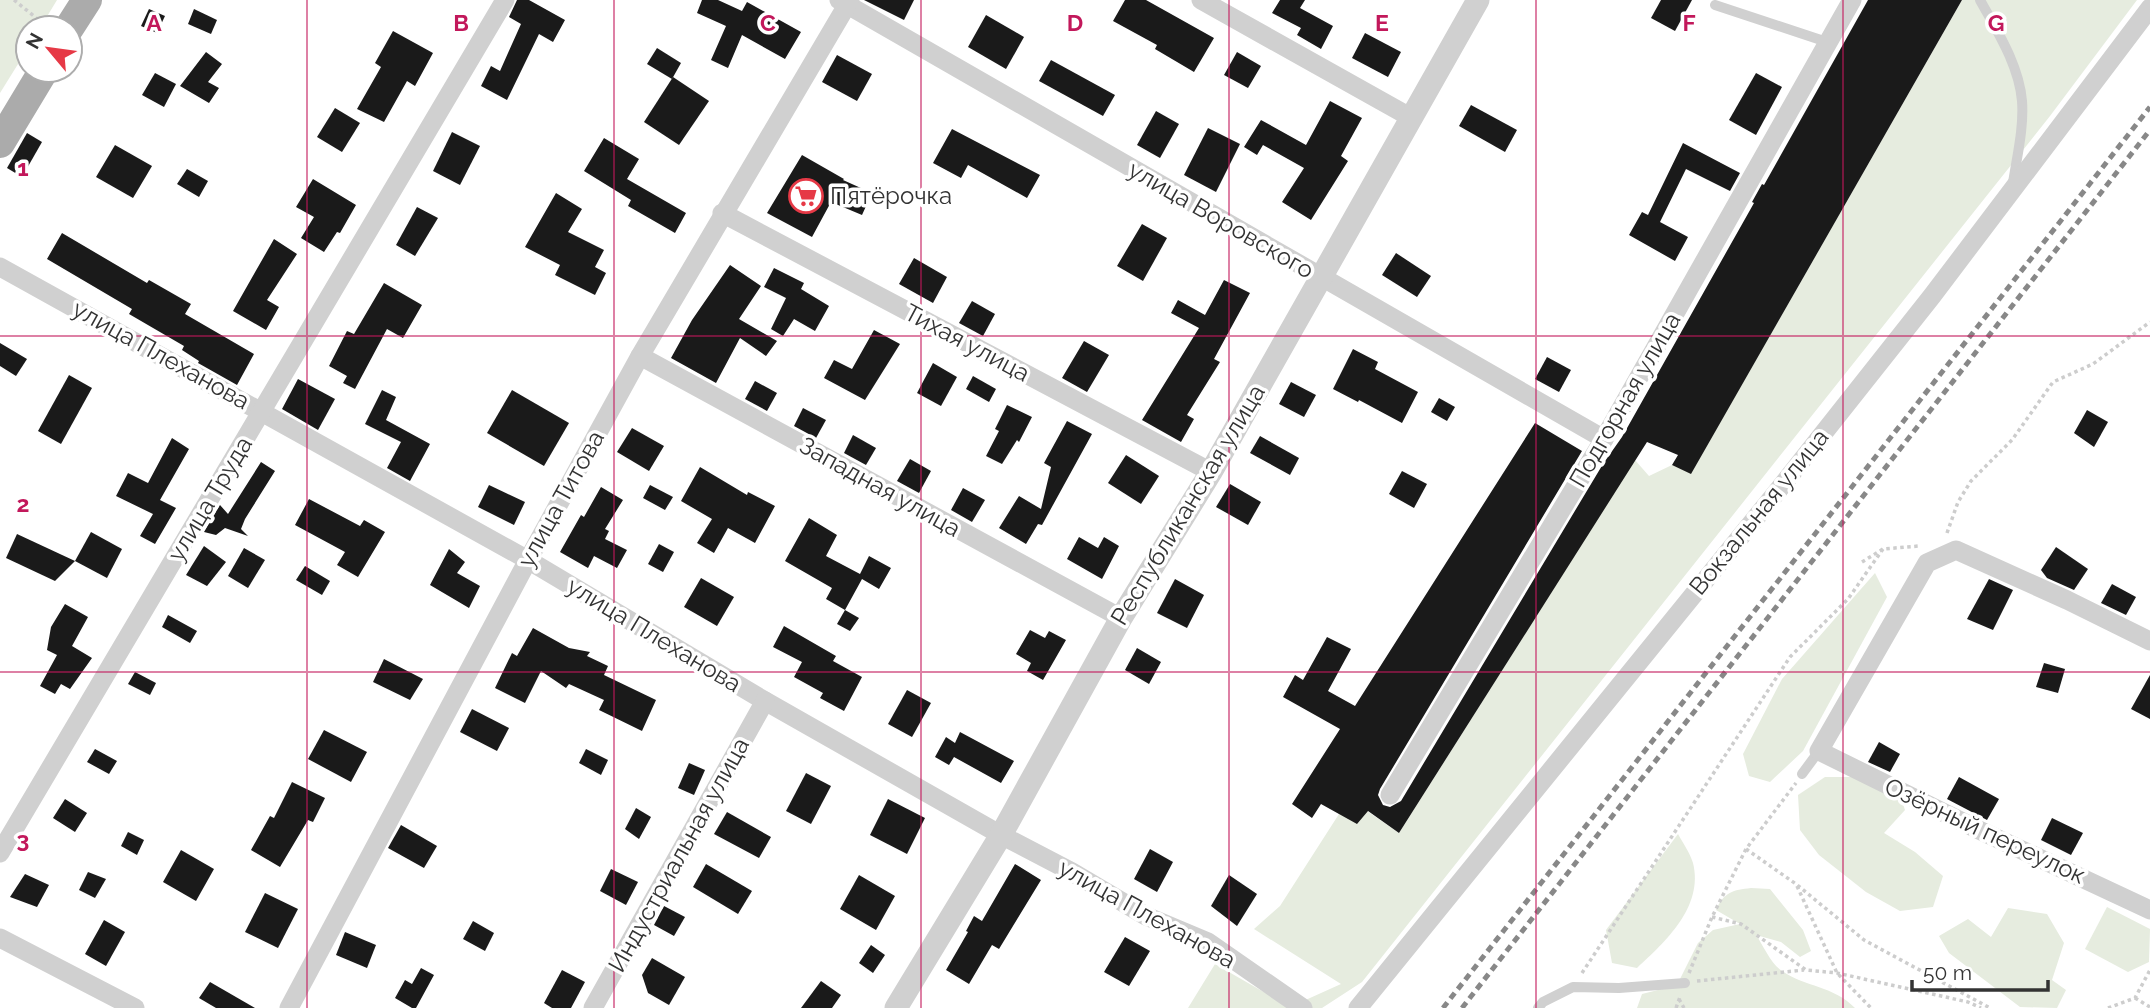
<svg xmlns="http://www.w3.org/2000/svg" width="2150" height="1008" viewBox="0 0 2150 1008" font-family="Raleway,sans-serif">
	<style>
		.green { fill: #e6ecdf }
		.building { fill: #1a1a1a }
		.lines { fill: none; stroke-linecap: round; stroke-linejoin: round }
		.path { stroke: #cdcdcd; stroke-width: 3.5; stroke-dasharray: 3.5 3.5; stroke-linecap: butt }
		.service { stroke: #d0d0d0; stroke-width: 10 }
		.minor { stroke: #d0d0d0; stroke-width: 19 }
		.tertiary { stroke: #d0d0d0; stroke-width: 23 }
		.primary { stroke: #ababab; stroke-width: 30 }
		.rail { stroke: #888; stroke-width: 5; stroke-dasharray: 7 5; stroke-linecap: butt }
		.grid { fill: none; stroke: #c2185b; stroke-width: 2; stroke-opacity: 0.55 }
		.labels { text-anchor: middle; stroke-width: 7; stroke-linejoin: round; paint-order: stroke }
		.poi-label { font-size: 24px; fill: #333; stroke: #fff; text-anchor: start }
		.street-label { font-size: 24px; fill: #333; stroke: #fff }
		.grid-label { font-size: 23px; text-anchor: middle; font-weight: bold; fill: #c2185b; stroke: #fff; stroke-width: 7; stroke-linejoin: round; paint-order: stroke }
	</style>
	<rect width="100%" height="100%" fill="#fff"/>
	<g class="green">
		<polygon points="0,0 57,0 40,28 28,28 28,48 0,93"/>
		<polygon points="1962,0 2137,0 2050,116 1362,982 1322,1008 1188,1008 1215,964 1290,1007 1341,984 1254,929 1280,906 1339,814 1367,811 1399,833 1635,460 1649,476 1672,465 1691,473"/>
		<polygon points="1875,573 1887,597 1803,751 1770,782 1749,776 1743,754 1782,679"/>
		<polygon points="1825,777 1859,777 1898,789 1905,810 1884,833 1915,852 1943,876 1933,907 1900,911 1866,892 1819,855 1800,830 1798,795"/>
		<path d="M1678 834C1683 843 1690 853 1693 863 1704 907 1665 942 1637 968L1612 963 1606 930Z"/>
		<path d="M1751 888 1770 889 1803 930 1811 951 1800 957 1781 942 1756 935C1763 945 1771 964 1782 971 1805 987 1834 986 1855 1008H1637L1642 994 1658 990 1679 981 1698 943 1713 930 1740 924 1716 910C1724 892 1733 890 1751 888Z"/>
		<polygon points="2107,907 2150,929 2149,962 2128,972 2085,949"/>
		<polygon points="2008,908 2047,914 2064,943 2052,980 2066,990 2057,1008 2020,1007 1949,953 1939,936 1968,919 1991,937"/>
	</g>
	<g class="building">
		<polygon points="517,0 529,0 565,20 553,42 539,34 507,100 481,86 491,66 500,71 521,24 509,17"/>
		<polygon points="702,0 718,0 742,11 747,2 801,32 785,59 742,35 728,68 711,60 726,26 697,13"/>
		<polygon points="864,0 914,0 904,20"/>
		<polygon points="1125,0 1146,0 1214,38 1194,72 1155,49 1157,45 1113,21"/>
		<polygon points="1280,0 1305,0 1300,8 1333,26 1321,49 1297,35 1301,28 1272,13"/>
		<polygon points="1661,0 1692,0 1675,31 1651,18"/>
		<polygon points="1868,0 1962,0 1691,474 1672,465 1678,455 1647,442 1399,833 1368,811 1357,824 1321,804 1312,818 1292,804 1340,729 1283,697 1295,675 1303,680 1327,637 1351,649 1328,691 1355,706 1535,423 1582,451 1380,789 1378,795 1383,805 1390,807 1401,801 1603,464 1622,437 1754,203 1752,202 1762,184 1764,185"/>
		<polygon points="149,9 165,16 157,33 141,26"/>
		<polygon points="194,9 217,20 211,34 188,24"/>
		<polygon points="986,15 1024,37 1006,69 968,47"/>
		<polygon points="393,31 433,53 415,86 407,81 384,122 357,109 381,67 375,63"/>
		<polygon points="1365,33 1401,52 1388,77 1352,58"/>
		<polygon points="657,48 681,63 672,79 647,64"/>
		<polygon points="206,52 222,64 208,82 219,88 209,103 180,86"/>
		<polygon points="1237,52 1261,66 1248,88 1224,75"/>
		<polygon points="837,55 872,74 857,101 822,82"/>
		<polygon points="1051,60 1115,95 1103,116 1039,81"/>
		<polygon points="155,73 176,84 164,107 142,95"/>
		<polygon points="1756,73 1782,87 1756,135 1729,120"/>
		<polygon points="673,77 709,101 679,145 644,122"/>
		<polygon points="1330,101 1362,118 1341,156 1348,161 1311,220 1282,202 1304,168 1263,145 1257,155 1244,147 1261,120 1306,145"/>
		<polygon points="1471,105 1517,130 1505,152 1459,126"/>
		<polygon points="335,108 360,123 342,152 317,137"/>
		<polygon points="1156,111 1179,124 1160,158 1137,145"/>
		<polygon points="1208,128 1240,144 1216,192 1184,175"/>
		<polygon points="952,129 1040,175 1027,198 968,165 961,178 933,163"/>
		<polygon points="452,132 480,146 460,185 433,171"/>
		<polygon points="27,133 42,142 22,177 7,168"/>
		<polygon points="604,138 639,159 627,179 686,213 675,233 628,206 631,200 584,171"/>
		<polygon points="1683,143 1740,173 1730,191 1686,169 1660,222 1688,237 1675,261 1629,235 1642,212 1648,215"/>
		<polygon points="115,145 152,166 133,198 96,177"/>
		<polygon points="802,155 844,179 843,180 872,193 862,215 831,202 812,237 767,213"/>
		<polygon points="187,169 208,181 199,197 177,184"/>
		<polygon points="313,179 356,205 340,233 337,232 324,252 301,238 314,217 296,207"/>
		<polygon points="556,193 582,209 568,232 604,250 595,267 606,273 595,295 555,275 560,265 525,247"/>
		<polygon points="417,207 438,218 415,256 396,245"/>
		<polygon points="1142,224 1167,238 1143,281 1117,266"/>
		<polygon points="62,233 147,283 149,280 191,304 185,314 254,354 237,385 198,363 199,361 182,350 184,346 129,314 132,309 47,259"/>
		<polygon points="274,239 297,254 267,300 279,307 266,330 233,311"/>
		<polygon points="1396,253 1431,276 1417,297 1382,275"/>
		<polygon points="914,258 947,277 933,303 899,284"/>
		<polygon points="730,265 761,286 739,319 777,341 766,356 740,338 716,383 671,358 692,320"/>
		<polygon points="774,268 804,283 801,289 829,306 815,331 794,319 783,336 771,329 786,298 764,287"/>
		<polygon points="1224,280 1250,293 1214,359 1220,362 1187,415 1194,419 1181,442 1142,420 1199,328 1171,313 1178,300 1205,315"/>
		<polygon points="384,283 422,305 403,338 387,329 355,389 343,383 347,376 329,366 347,331 354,334"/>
		<polygon points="972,301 995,314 983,336 959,323"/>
		<polygon points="874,330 900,344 865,400 824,378 834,360 852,369"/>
		<polygon points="1084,341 1109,355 1087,392 1062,378"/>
		<polygon points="0,343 27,359 16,376 0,366"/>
		<polygon points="1353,349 1378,362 1375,369 1418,392 1402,423 1359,400 1358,402 1333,389"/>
		<polygon points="1547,357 1571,370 1559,392 1535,379"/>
		<polygon points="933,363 957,377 941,406 917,393"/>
		<polygon points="69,375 92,388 61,444 38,431"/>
		<polygon points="973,376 996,389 989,402 966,389"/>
		<polygon points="298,379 335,399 318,430 282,409"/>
		<polygon points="755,381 777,393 767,411 745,399"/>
		<polygon points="1291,382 1316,395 1304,417 1279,404"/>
		<polygon points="382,390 396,397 386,420 430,444 410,481 387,468 401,442 365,424"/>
		<polygon points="512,390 569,423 544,466 487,433"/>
		<polygon points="1439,398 1455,407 1447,421 1431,412"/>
		<polygon points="1007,405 1032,417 1019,442 1017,440 1002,464 986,456 999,431 995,429"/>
		<polygon points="803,408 826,420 816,438 794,426"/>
		<polygon points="2087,410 2108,422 2094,447 2074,433"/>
		<polygon points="1067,421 1092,434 1042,525 1038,524 1026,544 999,528 1019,496 1041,509 1051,467 1044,463"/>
		<polygon points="632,428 664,446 649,471 617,452"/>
		<polygon points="853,435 876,448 866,465 844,453"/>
		<polygon points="1260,436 1299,458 1290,475 1250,453"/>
		<polygon points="172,438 189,449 160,500 176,508 155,544 140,536 153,514 116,496 128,473 148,483"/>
		<polygon points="1126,455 1159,476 1141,504 1108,483"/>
		<polygon points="910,459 931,471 919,493 897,481"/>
		<polygon points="261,462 275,471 245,519 241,529 248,536 225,528 216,535 204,532 220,505 228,514"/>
		<polygon points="700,467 747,495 748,492 775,506 755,543 728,528 714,553 697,543 712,519 681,501"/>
		<polygon points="1402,471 1427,484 1414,508 1389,494"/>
		<polygon points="1230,484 1261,502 1248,525 1216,507"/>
		<polygon points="489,485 525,502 514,525 478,507"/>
		<polygon points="650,485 673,497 665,510 643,498"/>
		<polygon points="601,487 623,500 605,529 609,531 605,539 627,550 617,568 594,556 588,568 560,552 581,515 584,517"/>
		<polygon points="963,488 985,500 972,522 951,510"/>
		<polygon points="309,499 360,526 364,520 385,532 358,577 337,565 345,552 295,525"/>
		<polygon points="809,518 837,535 826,556 860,574 869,556 891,568 879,589 862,579 845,610 826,599 832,588 785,561"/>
		<polygon points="91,532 122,549 107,578 75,561"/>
		<polygon points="17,534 75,561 55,581 6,558"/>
		<polygon points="1079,537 1098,548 1104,537 1119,546 1102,579 1067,559"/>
		<polygon points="659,544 674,552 663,572 648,564"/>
		<polygon points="204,546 226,562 207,586 186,575"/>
		<polygon points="2056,547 2088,569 2074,590 2047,578 2041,570"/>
		<polygon points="244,548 265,560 248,588 228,576"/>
		<polygon points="449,549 465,562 457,573 480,586 469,608 430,585"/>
		<polygon points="305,566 330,581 322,595 296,580"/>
		<polygon points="701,578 734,597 717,626 684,607"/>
		<polygon points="1175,579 1204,595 1187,628 1157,613"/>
		<polygon points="1989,579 2013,590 1993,630 1967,619"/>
		<polygon points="2112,584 2136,597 2126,615 2101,603"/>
		<polygon points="65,604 88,617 72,646 92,658 70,689 61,684 55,694 40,686 57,655 47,650 51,627"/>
		<polygon points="845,610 859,618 850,631 837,624"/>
		<polygon points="168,615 197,631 190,643 162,627"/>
		<polygon points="784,626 836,656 833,661 862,677 844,711 820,698 823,693 794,677 802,662 773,647"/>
		<polygon points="533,628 569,648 590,652 587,656 608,666 604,675 656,700 642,731 599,710 604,700 569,684 566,688 541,671 525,703 495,688 512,653 517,656"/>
		<polygon points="1030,630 1045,638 1049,631 1066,640 1043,680 1027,671 1031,663 1016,654"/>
		<polygon points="1137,648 1161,662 1149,684 1125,670"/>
		<polygon points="384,659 423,679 410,700 373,682"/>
		<polygon points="2044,663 2065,669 2058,693 2036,687"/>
		<polygon points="135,672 156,683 150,695 128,684"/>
		<polygon points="2150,675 2150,719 2131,709"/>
		<polygon points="907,690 931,703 912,737 888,724"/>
		<polygon points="472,709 509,728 497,751 460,732"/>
		<polygon points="324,730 367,752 351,782 308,759"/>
		<polygon points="960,732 1014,761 1001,783 954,757 949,765 935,757 946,737 955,743"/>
		<polygon points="1879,742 1900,754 1890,772 1868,762"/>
		<polygon points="95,749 117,761 109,774 87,762"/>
		<polygon points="586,749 608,760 601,775 579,763"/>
		<polygon points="689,763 705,770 694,795 678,788"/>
		<polygon points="806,773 831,786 811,824 786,811"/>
		<polygon points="1959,777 1999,799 1987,820 1947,799"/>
		<polygon points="292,782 325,798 313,822 308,820 280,867 251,850 270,816 274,818"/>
		<polygon points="65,799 87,813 75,832 53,818"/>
		<polygon points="888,799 925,818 907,854 870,835"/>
		<polygon points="636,808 651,817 639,839 625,829"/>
		<polygon points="727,812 771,837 759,858 714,834"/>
		<polygon points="2052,818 2083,833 2071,855 2041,840"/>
		<polygon points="401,825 437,846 424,868 388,848"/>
		<polygon points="128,832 144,840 137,855 121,846"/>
		<polygon points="1150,849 1173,862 1157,892 1134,879"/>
		<polygon points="181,850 214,869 196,901 163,882"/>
		<polygon points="706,864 752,891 738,914 693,887"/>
		<polygon points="1015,864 1041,880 999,949 992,945 969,984 946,970 968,932 966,931 974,916 982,921"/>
		<polygon points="611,869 638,882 626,905 600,891"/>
		<polygon points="88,872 106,879 95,898 79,890"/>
		<polygon points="25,874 49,885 37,907 10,897"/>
		<polygon points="859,875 895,896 876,930 840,909"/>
		<polygon points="1229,875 1257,894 1237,926 1211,906"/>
		<polygon points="265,893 298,909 278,948 245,932"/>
		<polygon points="664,906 685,917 674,936 654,925"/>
		<polygon points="104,920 125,932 106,966 85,954"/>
		<polygon points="473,921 494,933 485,951 463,939"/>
		<polygon points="345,932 376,945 367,968 336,955"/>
		<polygon points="1125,937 1150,951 1129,986 1104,972"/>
		<polygon points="871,945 885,955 873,973 859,963"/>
		<polygon points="652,958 685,977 669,1005 648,993 642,975"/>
		<polygon points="421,968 434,975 416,1008 412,1008 395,998 405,980 412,984"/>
		<polygon points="562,970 585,982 571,1008 552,1008 544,1003"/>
		<polygon points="821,981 841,995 832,1008 801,1008"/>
		<polygon points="210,982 255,1008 216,1008 199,998"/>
	</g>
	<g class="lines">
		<g class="path">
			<polyline points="14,0 45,25"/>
			<polyline points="1947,533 1958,502 1971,481 2012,440 2053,382 2093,364 2150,322"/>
			<polyline points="1862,562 1883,549 1919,546"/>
			<polyline points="1746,849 1796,884 1864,940 1990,1008"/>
			<polyline points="1797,886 1837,973 1871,1008"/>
			<polyline points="1712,917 1741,924 1806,970 1837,973 1968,1002 1981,1008"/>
			<polyline points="1582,973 1790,657 1848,599 1883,549"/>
			<polyline points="1689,973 1712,917 1746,849 1796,783"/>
			<polyline points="1697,981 1804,970"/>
			<polyline points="2135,998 2150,1007"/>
			<polyline points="1679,999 1684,1008"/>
			<polyline points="1676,1008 1680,997"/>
			<polyline points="2108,1008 2135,998 2150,970"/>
		</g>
		<g class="service">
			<path d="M1980 0C1997 31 2019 65 2022 101 2024 128 2017 156 2013 183"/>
			<polyline points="1715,5 1827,42"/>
			<polyline points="1802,774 1819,751"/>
			<polyline points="1538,1008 1543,1002 1573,987 1619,988 1685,983"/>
		</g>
		<g class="minor">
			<polyline points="839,0 1604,439"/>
			<polyline points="1201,0 1410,117"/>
			<polyline points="722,213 1211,472"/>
			<polyline points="0,267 528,560 765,701 1001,835 1072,872 1146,916 1208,942 1303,1008"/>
			<polyline points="640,356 1121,618"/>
			<polyline points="2150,641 2067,600 1956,550 1927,563 1819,751 1979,830 2150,910"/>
			<polyline points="1390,795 1604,439 1852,0"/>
			<polyline points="0,853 505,0"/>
			<polyline points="0,938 135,1008"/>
			<polyline points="289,1008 528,560 640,356 850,0"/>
			<polyline points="593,1008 765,701"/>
			<polyline points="1358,1008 1776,493 1932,296 2150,8"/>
		</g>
		<polyline class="tertiary" points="896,1008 1001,835 1121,618 1211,472 1478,0"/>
		<g class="primary">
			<polyline points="69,28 87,0"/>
			<polyline points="0,143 44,70"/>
		</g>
		<g class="rail">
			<polyline points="1443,1008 2150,107"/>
			<polyline points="1462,1008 2150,130"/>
		</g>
	</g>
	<path class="grid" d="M307 0V1008M614 0V1008M921 0V1008M1229 0V1008M1536 0V1008M1843 0V1008M0 336H2150M0 672H2150"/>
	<defs>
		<g id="supermarket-ring" transform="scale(1.75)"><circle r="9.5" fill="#fff" stroke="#e63946" stroke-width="1.5"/><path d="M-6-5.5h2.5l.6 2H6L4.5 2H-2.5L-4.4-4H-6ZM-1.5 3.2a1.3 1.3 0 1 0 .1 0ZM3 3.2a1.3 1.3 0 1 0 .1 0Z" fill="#e63946"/></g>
	</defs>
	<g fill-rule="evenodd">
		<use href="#supermarket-ring" x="806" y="196"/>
	</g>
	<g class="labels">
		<g class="poi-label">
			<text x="830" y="204">Пятёрочка</text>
		</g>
		<g class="street-label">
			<text transform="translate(1221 220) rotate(30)" y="8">улица Воровского</text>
			<text transform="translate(967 343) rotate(28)" y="8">Тихая улица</text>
			<text transform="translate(161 355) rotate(29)" y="8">улица Плеханова</text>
			<text transform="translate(1625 400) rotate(-60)" y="8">Подгорная улица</text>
			<text transform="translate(880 487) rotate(29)" y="8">Западная улица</text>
			<text transform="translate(210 499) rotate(-59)" y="8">улица Труда</text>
			<text transform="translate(561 499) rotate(-61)" y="8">улица Титова</text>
			<text transform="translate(1188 505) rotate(-59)" y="8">Республиканская улица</text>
			<text transform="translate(1759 512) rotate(-51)" y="8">Вокзальная улица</text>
			<text transform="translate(654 635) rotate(31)" y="8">улица Плеханова</text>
			<text transform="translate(1985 831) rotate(25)" y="8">Озёрный переулок</text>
			<text transform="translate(679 855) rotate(-61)" y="8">Индустриальная улица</text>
			<text transform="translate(1147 914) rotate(29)" y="8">улица Плеханова</text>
		</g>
	</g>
	<g class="grid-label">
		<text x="154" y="31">A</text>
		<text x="461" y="31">B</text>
		<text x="768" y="31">C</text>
		<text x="1075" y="31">D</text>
		<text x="1382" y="31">E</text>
		<text x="1689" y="31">F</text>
		<text x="1996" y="31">G</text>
		<text x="23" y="176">1</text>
		<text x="23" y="512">2</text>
		<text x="23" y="848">3</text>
	</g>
	<g transform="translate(49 49) rotate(299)"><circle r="33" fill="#ffffff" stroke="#adadad" stroke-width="2"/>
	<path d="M0-5L12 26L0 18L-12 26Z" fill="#e63946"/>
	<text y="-10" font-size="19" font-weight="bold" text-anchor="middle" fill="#333333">N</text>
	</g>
	<path d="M1912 980v10h136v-10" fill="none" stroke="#333333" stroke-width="3.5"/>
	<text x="1923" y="980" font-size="21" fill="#333333" stroke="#ffffff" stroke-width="5" paint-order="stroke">50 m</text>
</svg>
